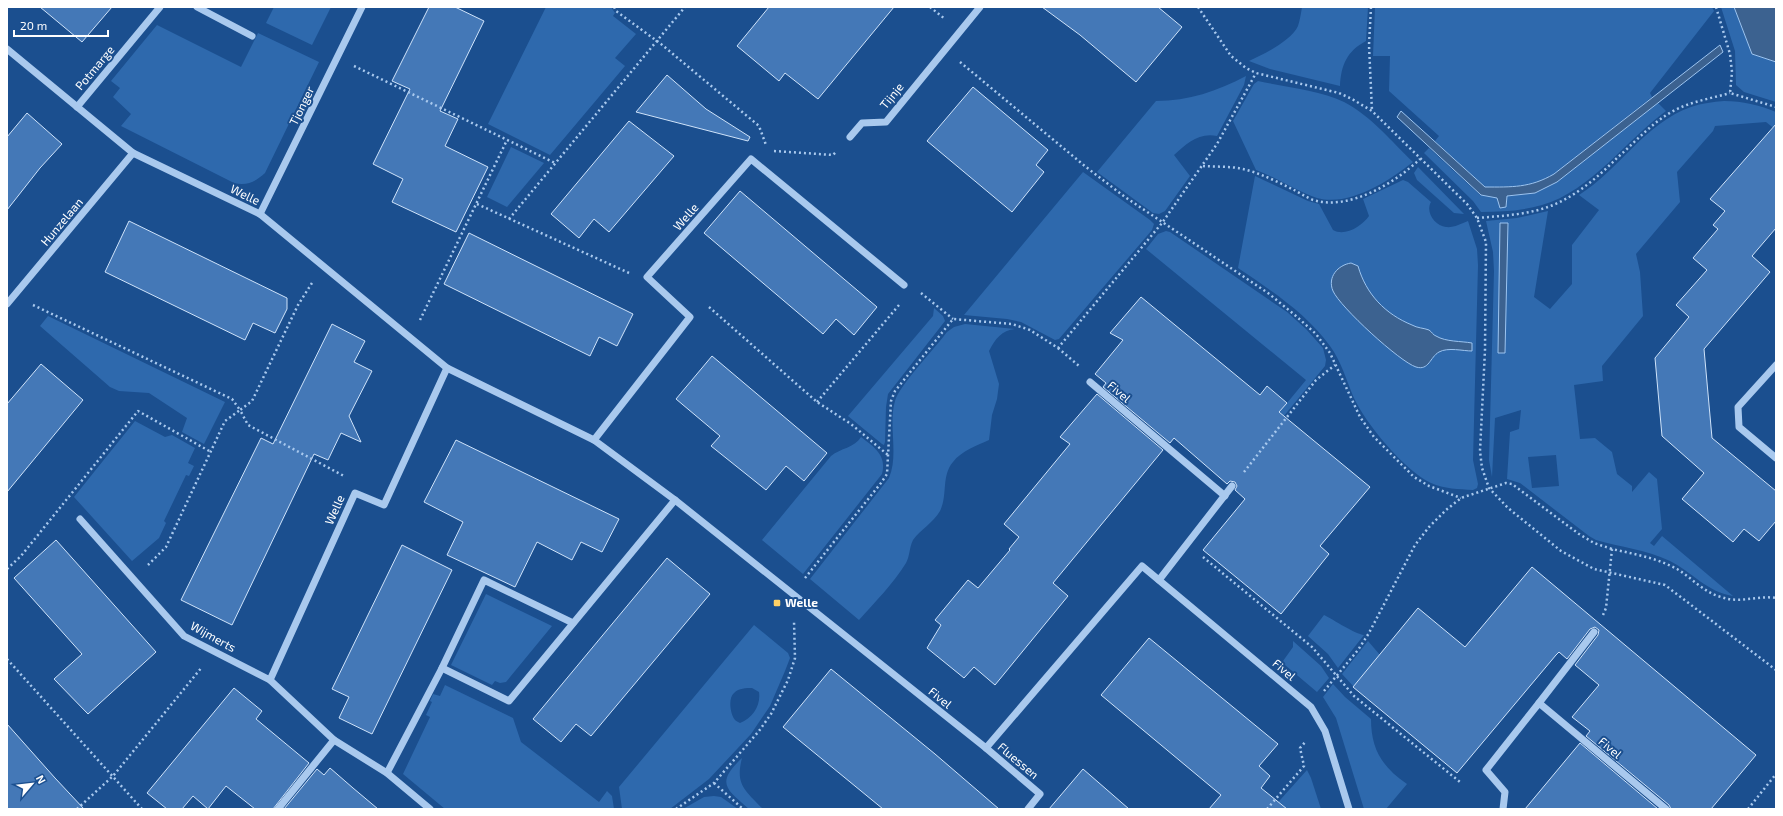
<svg xmlns="http://www.w3.org/2000/svg" width="1783" height="816" viewBox="0 0 1783 816" font-family="'Exo 2',sans-serif">
	<style>
		.green { fill: #2e69ad; fill-rule: evenodd }
		.water { fill: #3c6290; stroke: #9cc4f0 }
		.building { fill: #4478b7; stroke: #cfe3fa }
		.lines { fill: none; stroke-linecap: round; stroke-linejoin: round }
		.path { stroke: #a9c9ee; stroke-width: 2.5; stroke-dasharray: 2 3; stroke-linecap: butt }
		.minor { stroke: #a9c9ee; stroke-width: 7 }
		.poi-dot { fill: #ffd166; stroke: #1b4f8f; stroke-width: 1.5 }
		.labels { text-anchor: middle; stroke-width: 4; stroke-linejoin: round; paint-order: stroke }
		.street-label { font-size: 12px; fill: #fff; stroke: #1b4f8f }
		.poi-label { font-size: 12px; font-weight: bold; fill: #fff; stroke: #1b4f8f; text-anchor: start }
	</style>
	<rect width="100%" height="100%" fill="#1b4f8f"/>
	<g class="green">
		<polygon points="274,7 331,7 312,45 266,23"/>
		<polygon points="546,7 611,7 615,13 613,16 636,34 615,58 625,66 550,155 488,124"/>
		<path d="M1302 7H1368L1366 41C1347 51 1341 65 1340 86L1270 69 1249 61C1264 54 1291 41 1298 26 1300 20 1301 13 1302 7Z"/>
		<path d="M1375 7H1712L1714 11 1650 93 1652 97 1554 174C1530 188 1512 187 1485 187L1435 141 1439 136 1389 91 1390 56H1373Z"/>
		<polygon points="1721,7 1734,7 1752,54 1776,62 1776,102 1744,92 1736,85 1735,51"/>
		<path d="M157 25 241 67 258 33 319 62 265 173C255 182 247 186 234 183L121 126 131 114 113 97 120 88 111 81Z"/>
		<path d="M1246 76 1244 85 1217 136C1199 132 1186 144 1174 155L1190 176 1165 211 1159 214 1153 213 1097 172 1156 101C1189 101 1217 91 1246 76Z"/>
		<path d="M1258 81C1285 87 1320 90 1344 102 1371 116 1392 142 1413 162 1389 181 1349 207 1317 198 1296 191 1277 178 1256 170L1233 121 1254 84Z"/>
		<path d="M1724 101C1743 101 1759 105 1776 112V130L1766 122 1715 126 1713 131 1677 172 1680 202 1636 254 1640 272 1643 316 1602 366 1603 381 1574 385 1580 439 1595 438 1612 452 1617 474 1632 486V492L1649 472 1657 479 1662 529 1650 543 1654 546 1662 536 1733 596C1707 592 1692 572 1670 561 1647 550 1620 547 1596 540L1589 536 1520 483 1507 479 1510 432 1519 429 1521 410 1495 418 1492 477 1489 460 1494 271 1493 252 1486 221 1517 218 1548 211 1534 297 1550 309 1572 284V245L1599 210 1579 195C1619 170 1645 123 1691 107 1702 103 1713 102 1724 101ZM1556 455 1559 486 1532 488 1528 457Z"/>
		<path d="M1658 103 1666 111C1626 140 1591 191 1542 205 1522 211 1501 212 1481 212L1473 201 1424 153 1429 148 1480 195 1497 198 1506 207 1507 196 1535 193 1557 182Z"/>
		<polygon points="511,147 544,163 507,207 487,197"/>
		<polygon points="1418,167 1464,214 1454,213 1417,180 1414,173"/>
		<polygon points="1083,172 1150,220 1154,224 1152,230 1059,339 1055,340 1021,322 1007,319 964,315"/>
		<path d="M1255 176 1308 201 1319 204 1333 230C1345 237 1362 226 1369 216L1363 199 1403 180 1408 182 1431 202C1425 212 1435 226 1446 227 1453 228 1461 224 1468 221L1477 249 1478 265 1473 460 1478 484 1477 488 1473 490C1459 489 1444 489 1431 483 1404 470 1365 423 1353 396 1346 379 1341 361 1330 346 1306 313 1272 291 1238 268Z"/>
		<polygon points="1166,231 1170,232 1287,312 1306,329 1323,348 1326,360 1325,366 1274,428 1273,420 1306,380 1146,249 1158,234"/>
		<polygon points="934,308 943,316 945,321 888,394 886,407 885,442 884,445 882,444 848,416 933,316"/>
		<polygon points="48,316 225,402 204,444 182,432 187,418 149,393 119,391 110,387 40,326"/>
		<path d="M965 324 1015 329C1002 330 995 339 989 351L999 384 997 399 992 415 989 440C978 445 961 451 953 462 941 476 948 495 940 511 933 523 921 529 913 540 909 548 910 556 906 563 893 584 875 602 859 620L810 579 889 478C899 454 888 426 895 401 899 386 936 347 947 332L954 327Z"/>
		<polygon points="135,421 165,437 172,435 195,448 188,463 194,466 189,476 186,475 164,521 166,523 159,538 132,561 74,497"/>
		<path d="M861 437C874 447 887 455 882 474L803 574 762 540 831 456C841 448 854 448 861 437Z"/>
		<polygon points="486,594 552,626 506,682 500,683 495,681 492,685 451,665"/>
		<path d="M1324 615C1334 620 1355 634 1364 635L1338 668 1328 654 1308 636Z"/>
		<path d="M754 625 788 653 790 658 785 671 770 706 751 734 709 779 670 809H622L619 787ZM752 688 759 692C761 705 753 718 740 723 738 722 736 721 735 720 730 714 728 698 734 693 739 688 746 688 752 688Z"/>
		<polygon points="1293,641 1321,666 1329,678 1317,692 1285,665 1283,661 1293,647"/>
		<polygon points="1368,641 1380,655 1354,687 1342,674"/>
		<path d="M1333 684 1345 697 1371 719C1371 749 1382 767 1407 784L1386 809H1364L1336 718 1323 697Z"/>
		<polygon points="445,685 513,718 521,742 599,802 607,791 612,796 614,809 445,809 403,774 430,717 426,715 432,702 430,701 433,694 440,696"/>
		<path d="M742 758C735 785 745 790 763 809H749C725 788 716 783 742 758Z"/>
		<polygon points="1307,770 1311,778 1321,809 1272,809"/>
		<polygon points="714,796 721,797 738,809 683,809 704,797"/>
	</g>
	<g class="water">
		<polygon points="1734,7 1776,7 1776,62 1752,54"/>
		<path d="M1720 45 1723 52 1557 182 1535 193 1507 196 1506 207 1500 208 1497 198 1481 195 1397 117 1401 111 1485 187C1512 187 1530 188 1554 174Z"/>
		<polygon points="1500,223 1508,223 1505,353 1498,353"/>
		<path d="M1351 263 1358 266C1366 294 1385 314 1412 325 1417 328 1424 328 1429 330 1432 332 1433 335 1436 336 1446 342 1461 341 1472 343V351C1463 351 1448 347 1439 352 1430 357 1429 371 1416 367 1400 362 1340 307 1333 291 1327 277 1338 265 1351 263Z"/>
	</g>
	<g class="building">
		<polygon points="40,7 112,7 82,42"/>
		<polygon points="429,7 455,7 484,21 440,111 458,119 445,146 488,167 456,232 392,202 403,179 373,164 410,89 392,81"/>
		<polygon points="769,7 894,7 818,99 785,73 779,81 737,46"/>
		<polygon points="1042,7 1158,7 1182,27 1136,82 1080,35"/>
		<polygon points="667,75 706,109 750,137 748,141 636,112"/>
		<polygon points="973,87 1048,150 1036,165 1044,172 1012,212 927,141"/>
		<polygon points="27,113 62,144 40,168 7,210 7,137"/>
		<polygon points="629,121 674,156 609,232 594,219 579,238 551,214"/>
		<polygon points="1776,124 1776,228 1752,256 1770,272 1704,349 1712,438 1776,491 1776,521 1759,541 1744,529 1733,542 1682,499 1704,473 1662,436 1655,358 1689,317 1676,305 1707,270 1693,258 1718,229 1713,225 1725,211 1710,199"/>
		<polygon points="740,191 877,307 854,335 836,319 823,334 704,233"/>
		<polygon points="129,221 287,298 287,309 275,333 253,323 245,340 105,272"/>
		<polygon points="469,233 633,314 617,346 599,337 590,356 444,284"/>
		<polygon points="1141,297 1260,395 1267,386 1287,403 1279,412 1370,487 1320,546 1329,554 1281,614 1203,550 1245,499 1235,490 1237,486 1235,482 1230,481 1227,484 1174,438 1170,443 1103,387 1106,383 1095,374 1123,340 1110,333"/>
		<polygon points="332,324 365,341 354,362 372,371 349,416 361,442 341,433 328,460 314,454 232,625 181,600 261,438 273,444"/>
		<polygon points="712,356 827,453 804,481 786,466 766,490 711,446 720,436 676,399"/>
		<polygon points="41,364 83,400 7,492 7,404"/>
		<polygon points="1097,394 1163,450 1053,583 1068,596 995,685 974,667 964,678 927,648 941,625 935,620 968,580 978,588 1010,550 1009,549 1019,537 1004,524 1070,444 1060,437"/>
		<polygon points="456,440 619,519 602,552 581,542 572,560 537,542 515,587 447,555 463,522 424,502"/>
		<polygon points="56,540 156,652 88,714 54,679 82,654 14,578"/>
		<polygon points="402,545 452,570 372,734 339,718 349,697 332,689"/>
		<polygon points="667,558 710,594 591,736 576,724 561,742 533,719"/>
		<polygon points="1532,567 1756,755 1711,809 1671,809 1669,805 1586,736 1590,731 1572,717 1599,685 1575,665 1598,635 1599,630 1595,627 1590,629 1567,659 1559,652 1556,655 1457,773 1353,687 1418,608 1465,647"/>
		<polygon points="1149,638 1278,744 1259,766 1270,776 1261,788 1287,809 1209,809 1221,795 1101,695"/>
		<polygon points="831,669 935,754 999,809 883,809 783,727"/>
		<polygon points="234,688 262,711 256,719 309,763 273,809 255,809 226,786 208,809 193,796 182,809 167,809 147,793"/>
		<polygon points="7,724 55,778 84,809 7,809"/>
		<polygon points="1580,743 1658,809 1525,809"/>
		<polygon points="330,768 353,788 378,809 284,809 317,769 324,775"/>
		<polygon points="1083,769 1129,809 1049,809"/>
	</g>
	<g class="lines">
		<g class="path">
			<polyline points="614,7 616,11 661,44 759,126 766,145"/>
			<polyline points="930,7 945,19"/>
			<polyline points="1198,7 1231,56 1246,68 1256,73 1339,93 1352,99 1372,111 1467,204 1477,218 1486,242 1485,350 1480,451 1482,468 1489,488 1508,508 1561,551 1594,569 1665,585 1776,670"/>
			<polyline points="1371,7 1369,45 1372,111"/>
			<polyline points="1716,7 1730,54 1732,72 1730,93 1776,107"/>
			<polyline points="960,62 1086,167 1125,197 1268,293 1296,316 1316,334 1330,353 1360,417 1374,437 1414,477 1429,486 1461,498"/>
			<polyline points="354,66 555,163"/>
			<polyline points="774,151 833,155 837,151"/>
			<path d="M1203 166C1216 167 1230 166 1243 169 1260 173 1278 182 1294 190 1300 193 1306 197 1313 200 1349 211 1395 183 1420 159"/>
			<polyline points="477,204 629,273"/>
			<path d="M1477 218C1500 216 1523 215 1545 208 1573 199 1597 178 1617 158 1633 144 1649 126 1668 114 1687 102 1709 99 1730 93"/>
			<polyline points="509,219 685,7"/>
			<polyline points="312,283 298,305 252,401 240,410 248,425 344,476"/>
			<polyline points="921,293 953,319"/>
			<polyline points="33,305 232,399 240,410 225,421 166,547 148,565"/>
			<polyline points="709,307 817,402 851,424 888,455"/>
			<polyline points="420,320 507,140"/>
			<polyline points="1058,348 1079,366"/>
			<polyline points="817,402 899,305"/>
			<polyline points="1244,472 1316,380 1335,365"/>
			<polyline points="1203,557 1312,647 1354,696 1460,782"/>
			<polyline points="7,569 21,556 138,411 211,452"/>
			<polyline points="805,578 881,483 887,474 891,401 895,391 953,319 1012,324 1030,330 1058,348 1162,223 1217,144 1256,73"/>
			<path d="M1603 615 1606 608 1612 549C1634 554 1657 558 1677 569 1692 578 1703 592 1721 597 1740 604 1758 595 1776 598"/>
			<polyline points="7,659 142,809"/>
			<polyline points="1324,691 1358,650 1369,633 1415,545 1429,527 1446,510 1461,498 1506,483 1512,484 1579,534 1594,543 1612,549"/>
			<polyline points="714,783 743,809"/>
			<polyline points="77,809 113,776 202,667"/>
			<polyline points="676,809 714,783 759,731 771,714 788,680 795,658 794,621"/>
			<polyline points="1267,809 1304,766 1300,748 1306,741"/>
			<polyline points="1748,809 1776,774"/>
		</g>
		<g class="minor">
			<polyline points="197,7 252,36"/>
			<polyline points="7,49 133,153 260,214 447,368 594,440 675,500 986,748 1142,566 1311,707 1325,731 1349,809"/>
			<polyline points="77,107 160,7"/>
			<polyline points="850,137 862,123 886,122 980,7"/>
			<polyline points="260,214 362,7"/>
			<polyline points="7,304 133,153"/>
			<polyline points="1776,365 1738,407 1739,427 1776,458"/>
			<polyline points="1090,382 1225,496"/>
			<polyline points="594,440 690,317 647,277 751,159 904,285"/>
			<polyline points="80,519 184,636 270,680 334,740 387,773 430,809"/>
			<polyline points="1159,580 1232,486"/>
			<polyline points="442,668 509,701 675,500"/>
			<polyline points="270,680 355,493 384,505 447,368"/>
			<polyline points="1539,703 1594,632"/>
			<polyline points="986,748 1040,794 1028,809"/>
			<polyline points="387,773 442,668 484,580 573,623"/>
			<polyline points="278,809 334,740"/>
			<polyline points="1503,809 1505,792 1486,770 1539,703 1666,809"/>
		</g>
	</g>
	<rect class="poi-dot" x="773" y="599" width="8" height="8" rx="2"/>
	<g class="labels">
		<g class="street-label">
			<text transform="translate(95 68) rotate(-50)" y="4">Potmarge</text>
			<text transform="translate(892 96) rotate(-51)" y="4">Tijnje</text>
			<text transform="translate(302 106) rotate(-64)" y="4">Tjonger</text>
			<text transform="translate(245 195) rotate(26)" y="4">Welle</text>
			<text transform="translate(686 217) rotate(-49)" y="4">Welle</text>
			<text transform="translate(62 222) rotate(-50)" y="4">Hunzelaan</text>
			<text transform="translate(1119 392) rotate(40)" y="4">Fivel</text>
			<text transform="translate(335 510) rotate(-66)" y="4">Welle</text>
			<text transform="translate(213 637) rotate(29)" y="4">Wijmerts</text>
			<text transform="translate(1284 670) rotate(40)" y="4">Fivel</text>
			<text transform="translate(940 698) rotate(39)" y="4">Fivel</text>
			<text transform="translate(1610 748) rotate(40)" y="4">Fivel</text>
			<text transform="translate(1018 761) rotate(40)" y="4">Fluessen</text>
		</g>
		<g class="poi-label">
			<text x="785" y="607">Welle</text>
		</g>
	</g>
	<rect width="1783" height="816" fill="none" stroke="#ffffff" stroke-width="16"/>
	<g transform="translate(32 784) rotate(62)" stroke="#1b4f8f" stroke-width="3" paint-order="stroke">
	<path d="M0-3L7 15L0 10L-7 15Z" fill="#ffffff"/>
	<text y="-6" font-size="11" font-weight="bold" text-anchor="middle" fill="#ffffff">N</text>
	</g>
	<path d="M14 30v6h94v-6" fill="none" stroke="#ffffff" stroke-width="2"/>
	<text x="20" y="30" font-size="12" fill="#ffffff" stroke="#1b4f8f" stroke-width="3" paint-order="stroke">20 m</text>
</svg>
